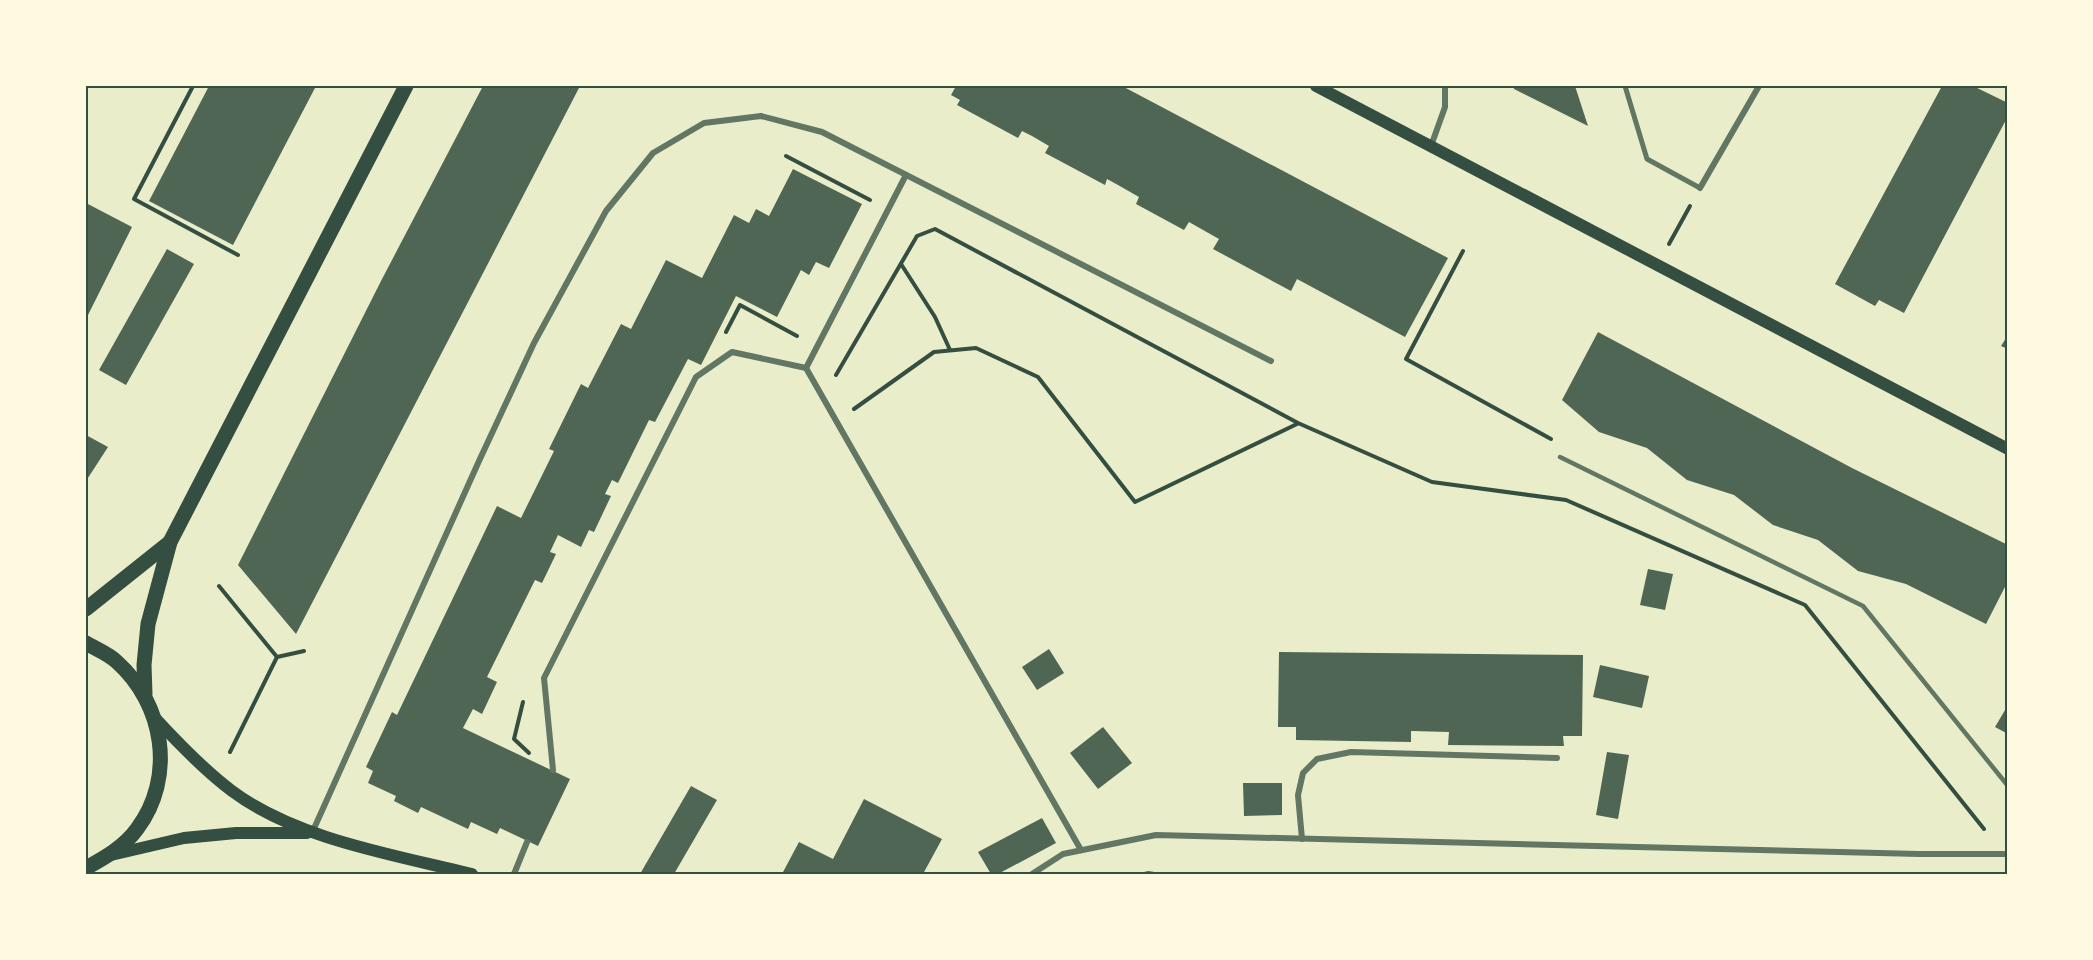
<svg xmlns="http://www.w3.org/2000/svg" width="2093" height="960" viewBox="0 0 2093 960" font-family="Overpass,sans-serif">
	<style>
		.building { fill: #4f6655 }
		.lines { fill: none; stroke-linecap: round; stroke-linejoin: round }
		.path { stroke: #344e41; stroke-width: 4 }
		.service { stroke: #617663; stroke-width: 4.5 }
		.pedestrian { stroke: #617663; stroke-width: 5 }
		.minor { stroke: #617663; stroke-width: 6 }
		.secondary { stroke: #344e41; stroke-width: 12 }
		.primary { stroke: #344e41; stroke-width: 15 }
		.neatline { fill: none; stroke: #344e41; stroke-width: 2 }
	</style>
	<rect width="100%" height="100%" fill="#e9edc9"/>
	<g class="building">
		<polygon points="209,86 316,86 233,245 149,201"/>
		<polygon points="483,86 580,86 296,634 238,565 381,281"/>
		<polygon points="956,86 1122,86 1448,258 1405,337 1297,279 1291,291 1213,249 1219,239 1189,222 1184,230 1136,204 1139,197 1118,185 1107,179 1105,185 1045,153 1049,146 1032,136 1022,131 1018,138 957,105 960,100 951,95"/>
		<polygon points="1513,86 1575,86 1588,126 1514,89"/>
		<polygon points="1942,86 1973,86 2008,103 2008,116 1904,313 1879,300 1875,306 1835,284"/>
		<polygon points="793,169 862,204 829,268 816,262 809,275 801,270 777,317 736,296 701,365 688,359 655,422 649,420 618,483 612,480 605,494 611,496 594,532 589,530 581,547 558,535 550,552 556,554 542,583 535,580 487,677 497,682 482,714 473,709 463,728 570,779 538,846 500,828 497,834 471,822 468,829 421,807 418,813 394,801 396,796 368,783 373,771 366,767 392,712 397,715 497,506 521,518 554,451 549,449 581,384 588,388 621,324 631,329 666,260 702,278 734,215 749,223 756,209 769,216"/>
		<polygon points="86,203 132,227 86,319"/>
		<polygon points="167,249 194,264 126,385 99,370"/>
		<polygon points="1598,332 1852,468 2008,545 2008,581 1986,624 1906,584 1858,571 1818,540 1773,525 1734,495 1687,480 1647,448 1599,432 1562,400"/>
		<polygon points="2008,335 2008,349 2001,346"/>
		<polygon points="86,435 108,447 86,481"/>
		<polygon points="1648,569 1673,574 1665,610 1640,605"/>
		<polygon points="1049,649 1064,673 1037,690 1022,667"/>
		<polygon points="1279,652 1583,655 1582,736 1563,736 1564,746 1448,745 1449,732 1411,731 1411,742 1296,740 1296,727 1278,727"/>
		<polygon points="1600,665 1649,676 1642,708 1593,697"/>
		<polygon points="2008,705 2008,734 1995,727"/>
		<polygon points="1103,727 1132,763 1098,789 1070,753"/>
		<polygon points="1607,752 1629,755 1618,819 1596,815"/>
		<polygon points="1243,783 1282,783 1282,815 1244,816"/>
		<polygon points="691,786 717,800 674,874 640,874"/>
		<polygon points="864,799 942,839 923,874 782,874 799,842 833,859"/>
		<polygon points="1042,818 1056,843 998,874 991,874 978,852"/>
		<polygon points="1148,871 1161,873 1161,874 1136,874"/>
	</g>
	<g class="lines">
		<g class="path">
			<polyline points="193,86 134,199 238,255"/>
			<polyline points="786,156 870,200"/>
			<polyline points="1669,244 1690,206"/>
			<polyline points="1463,251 1406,359 1551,439"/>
			<polyline points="901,264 935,317 950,350"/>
			<polyline points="726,332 740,305 797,336"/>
			<polyline points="836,375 917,236 935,229 1298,423 1432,482 1566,500 1805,605 1984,829"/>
			<polyline points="854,409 934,352 976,348 1038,377 1135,502 1297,424"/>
			<polyline points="219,586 277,657 304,651"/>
			<polyline points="523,702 514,739 529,753"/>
			<polyline points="230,752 277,657"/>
		</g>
		<polyline class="service" points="1560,457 1863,606 2008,786"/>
		<polyline class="pedestrian" points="1625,86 1647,159 1700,188"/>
		<g class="minor">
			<polyline points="1431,146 1445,107 1445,86"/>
			<polyline points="1700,188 1759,86"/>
			<polyline points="806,368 906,175"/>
			<polyline points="553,770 544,678 696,377 732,352 806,368 1081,850"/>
			<polyline points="312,833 479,461 534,343 606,211 653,153 704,123 761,116 822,132 1271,361"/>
			<polyline points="1302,839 1298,795 1303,773 1317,759 1351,752 1557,758"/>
			<polyline points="514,874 527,842"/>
			<polyline points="1032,874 1063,854 1156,835 1919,854 2008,854"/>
		</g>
		<g class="secondary">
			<polyline points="1316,86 2008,449"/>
			<path d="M156 719C180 745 204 770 232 791 296 839 395 855 472 874"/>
			<polyline points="111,855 184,838 236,833 307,833"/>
		</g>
		<g class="primary">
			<polyline points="86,609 170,542"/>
			<path d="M86 643C96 649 109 654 117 662 164 704 176 777 137 829 124 847 104 858 86 868"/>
			<polyline points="145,694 144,665 148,624 170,542 406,86"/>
		</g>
	</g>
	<rect width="2093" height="960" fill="none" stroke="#fefae0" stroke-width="174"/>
	<rect x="87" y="87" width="1919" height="786" class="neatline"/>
</svg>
